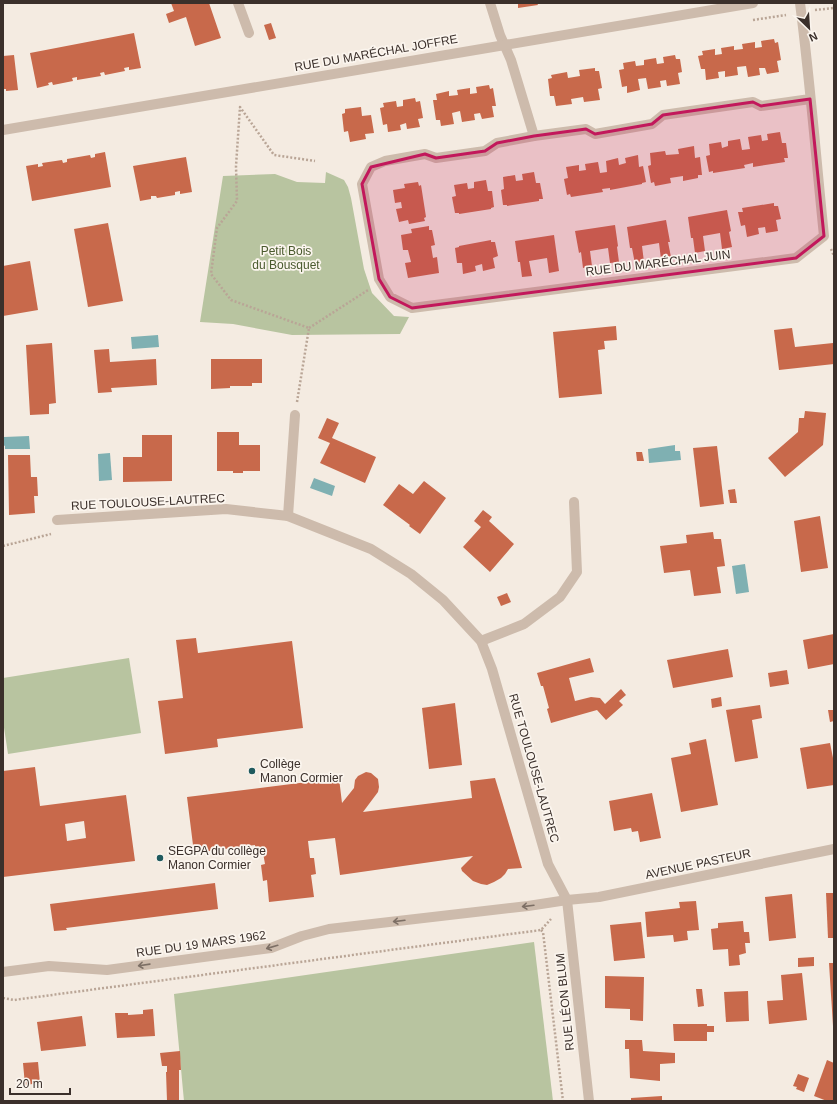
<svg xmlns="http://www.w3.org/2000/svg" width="837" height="1104" viewBox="0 0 837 1104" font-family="Helvetica,sans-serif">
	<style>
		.green { fill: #b8c4a0 }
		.water { fill: #7fb0b2 }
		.building { fill: #c8694b; fill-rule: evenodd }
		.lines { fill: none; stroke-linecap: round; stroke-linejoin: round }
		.path { stroke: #b9a596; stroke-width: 2.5; stroke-dasharray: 2 2; stroke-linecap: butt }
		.minor { stroke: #cdbbac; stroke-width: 10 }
		.oneway { stroke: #7d6f65 }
		.marked { fill: #c2185b; fill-opacity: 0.2; stroke: #c2185b; stroke-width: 3; stroke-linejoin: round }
		.poi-dot { fill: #1f5a5e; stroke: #fbf5ee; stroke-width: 1.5 }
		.labels { text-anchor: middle; stroke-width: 3.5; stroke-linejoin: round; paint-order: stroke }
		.street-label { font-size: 12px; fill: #3b302b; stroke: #fbf5ee }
		.park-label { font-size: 12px; fill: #4a5a2e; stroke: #fbf5ee }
		.poi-label { font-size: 12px; fill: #3b302b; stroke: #fbf5ee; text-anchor: start }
	</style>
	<rect width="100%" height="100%" fill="#f4ebe1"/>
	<g class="green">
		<polygon points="326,172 344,180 348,187 351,198 364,269 372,293 394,316 409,317 400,334 292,335 233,324 200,322 223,176 275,174 297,182 325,183"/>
		<polygon points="129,658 141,733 8,754 3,721 3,678"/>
		<polygon points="534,942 553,1101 184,1101 174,994"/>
	</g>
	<g class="water">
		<polygon points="158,335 159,347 132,349 131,337"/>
		<polygon points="29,436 30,449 5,449 5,446 3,445 4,437"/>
		<polygon points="675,445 675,451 680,451 681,460 649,463 648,449"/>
		<polygon points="110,453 112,480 99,481 98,454"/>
		<polygon points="314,478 335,486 332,496 310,488"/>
		<polygon points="745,564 749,592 736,594 732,566"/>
	</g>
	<g class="building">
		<polygon points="171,3 209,3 221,38 195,46 186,17 169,23 166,14 174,11"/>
		<polygon points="518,3 537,3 538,5 518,8"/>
		<polygon points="271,23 276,38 269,40 264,25"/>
		<polygon points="134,33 141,68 129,70 129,67 124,68 125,71 105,75 104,72 100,73 101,76 77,80 77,77 72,78 73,81 53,85 52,82 48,83 49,85 37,88 30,53"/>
		<polygon points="774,39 775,43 778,42 781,60 777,61 779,72 767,74 765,68 759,68 760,75 748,77 746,66 737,67 738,75 725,77 725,71 718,72 719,78 706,80 705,69 701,69 698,56 703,55 702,51 715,49 715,55 722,54 721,48 734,46 734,50 743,49 742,44 755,42 755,48 762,47 761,41"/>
		<polygon points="14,55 18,90 6,91 6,89 3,89 3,56"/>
		<polygon points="675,55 676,59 680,59 682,72 678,73 680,84 667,86 666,80 660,81 661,87 648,89 646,78 638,79 640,90 627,93 627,86 622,87 619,70 624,69 623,63 635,61 636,66 644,65 644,60 656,58 657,64 664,63 663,57"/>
		<polygon points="595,68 595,71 599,71 602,88 598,89 600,100 584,102 583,97 571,99 572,104 556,106 554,96 550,96 548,79 552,78 551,75 567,72 568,78 580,76 579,70"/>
		<polygon points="489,85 490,89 493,88 496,106 492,106 494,117 482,119 480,113 474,114 475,120 462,122 460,111 452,113 454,124 441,126 440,120 436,120 433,100 437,100 436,94 449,91 449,96 458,95 457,90 470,88 470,94 477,93 476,87"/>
		<polygon points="415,98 416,102 420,101 423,118 418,119 420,127 407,129 406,123 400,125 401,130 388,132 387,124 383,125 380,108 384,107 383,103 396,101 397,107 403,106 403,100"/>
		<polygon points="361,107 362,116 371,115 374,133 365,134 366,139 350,142 348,131 344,132 342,114 345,113 345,109"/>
		<polygon points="780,132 782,143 786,143 788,158 784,158 785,162 753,167 753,163 744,165 745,168 713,173 713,171 709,172 706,156 710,155 709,144 721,142 722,148 728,146 728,141 740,139 742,150 750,149 748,137 761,135 762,141 768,140 767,134"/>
		<polygon points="694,146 695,158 700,157 702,175 698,175 698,178 683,181 683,176 670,178 671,183 655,186 654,182 651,183 648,166 651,165 650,153 665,151 666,155 679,154 678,149"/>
		<polygon points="105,152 111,187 32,201 26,166 38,164 38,167 43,166 42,163 62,160 63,163 67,162 67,159 90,155 91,158 95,157 95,154"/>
		<polygon points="638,155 639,167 643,166 646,182 642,183 642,184 610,190 610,188 602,189 603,192 571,197 570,194 567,195 564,179 568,178 566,167 579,165 579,171 586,170 585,164 598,162 600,173 607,172 606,161 618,158 619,165 626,163 625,158"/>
		<polygon points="186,157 192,192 180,194 180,191 175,192 175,195 157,198 156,196 151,196 151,199 140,201 133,166"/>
		<polygon points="534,172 536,183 540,183 543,199 539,199 539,201 507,206 507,205 503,205 501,190 504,189 503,177 515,175 516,181 523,180 522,174"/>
		<polygon points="486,180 488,191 492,191 494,207 491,208 491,209 459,214 459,213 455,213 452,197 456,196 454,185 467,183 468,189 474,188 474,182"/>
		<polygon points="418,182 419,186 421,185 426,217 424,218 425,221 409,224 408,220 399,222 396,209 402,208 401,202 395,203 393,190 405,188 404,184"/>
		<polygon points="774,203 774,206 778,206 781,219 776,220 778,231 766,233 765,227 758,228 759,234 747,237 745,225 741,226 738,212 743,212 742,208"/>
		<polygon points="727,210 731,231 729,232 732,247 722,249 720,233 703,236 705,251 695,253 693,238 691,238 688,217"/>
		<polygon points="666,220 670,242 668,242 671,257 661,259 659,243 642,246 644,262 635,264 632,248 630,248 627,227"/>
		<polygon points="108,223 123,301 88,307 74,229"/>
		<polygon points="615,225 618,246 617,247 619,262 610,263 608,248 590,251 592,266 583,268 581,252 579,253 575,231"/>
		<polygon points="429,226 429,230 432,230 435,245 431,246 433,258 437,257 439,273 408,278 405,263 411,262 408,250 403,250 401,235 412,233 411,229"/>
		<polygon points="554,235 559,271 549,273 547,258 529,261 532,276 522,277 520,262 518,262 515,241"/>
		<polygon points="491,240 491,242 495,242 498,256 493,258 495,268 483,271 482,264 475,266 476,271 463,274 462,263 457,263 455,248 459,247 459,246"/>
		<polygon points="30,261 38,310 3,316 3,266"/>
		<polygon points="616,326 617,340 604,341 605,349 598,350 602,394 559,398 553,332"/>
		<polygon points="792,328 795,347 833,343 834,364 779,370 774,330"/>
		<polygon points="52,343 56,403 49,404 49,414 30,415 26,345"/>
		<polygon points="109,349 110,362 156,359 157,385 111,388 112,392 98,393 94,350"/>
		<polygon points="211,359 262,359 262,383 252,383 252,386 230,386 230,388 211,389"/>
		<polygon points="805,411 826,413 823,445 785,477 768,458 798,432 799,418 804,418"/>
		<polygon points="327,418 339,423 332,438 376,457 365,483 320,463 330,443 318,438"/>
		<polygon points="217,432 239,432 239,445 260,445 260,471 243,471 243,473 233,473 233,471 217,471"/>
		<polygon points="142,435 172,435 172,481 123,482 123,457 142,457"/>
		<polygon points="717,446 724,504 700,507 693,448"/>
		<polygon points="636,452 642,452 644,461 637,461"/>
		<polygon points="8,455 30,455 31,477 37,477 38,496 34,496 35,513 9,515"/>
		<polygon points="424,481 446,498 420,534 409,526 410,525 383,505 399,484 413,494"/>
		<polygon points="735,489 737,503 730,503 728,490"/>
		<polygon points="483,510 492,517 489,521 514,544 490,572 463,547 481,527 474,521"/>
		<polygon points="820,516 828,568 801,572 794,521"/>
		<polygon points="713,532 714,539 721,539 725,566 717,567 721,593 694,596 690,570 664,573 660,546 687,543 686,535"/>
		<polygon points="507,593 511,602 501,606 497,597"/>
		<polygon points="834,634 834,664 808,669 803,640"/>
		<polygon points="196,638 198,653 292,641 303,728 217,739 218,747 165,754 158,701 183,698 176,640"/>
		<polygon points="728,649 733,677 673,688 667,660"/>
		<polygon points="590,658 594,672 569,678 575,701 591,697 600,698 605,704 621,689 626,695 619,701 623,705 606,720 597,710 551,723 547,709 549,708 543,686 541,686 537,673"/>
		<polygon points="787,670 789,684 770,687 768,673"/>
		<polygon points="721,697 722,706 712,708 711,699"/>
		<polygon points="455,703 462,765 429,769 422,708"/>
		<polygon points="760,705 762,718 752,720 758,758 735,762 726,710"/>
		<polygon points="828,710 834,710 834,721 830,722"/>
		<polygon points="706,739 718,805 681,812 671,758 691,754 689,743"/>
		<polygon points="830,743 834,763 834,785 807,789 800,748"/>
		<path d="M35 767 40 806 126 795 135 861 3 877V771ZM84 821 86 838 67 841 65 824Z"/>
		<polygon points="366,772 371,773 378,779 379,787 378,792 363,812 472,798 470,781 495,778 522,868 508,869 505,874 501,878 494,882 487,885 481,884 473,881 462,871 461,868 473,856 340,875 335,838 308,841 310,858 314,858 316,874 311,875 314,897 269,902 267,880 263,881 261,865 265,864 262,847 255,848 255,845 194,853 187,797 339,778 342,803 354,788 355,780 358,776"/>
		<polygon points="652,793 661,838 640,842 638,831 632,832 631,828 614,831 609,801"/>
		<polygon points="215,883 218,909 66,928 67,930 54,931 50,904"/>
		<polygon points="826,893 834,893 834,938 828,938"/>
		<polygon points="792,894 796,938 769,941 765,897"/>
		<polygon points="696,901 699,930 687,931 688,940 674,942 673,935 647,937 645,912 680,908 679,902"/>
		<polygon points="743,921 744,932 749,932 750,943 745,943 746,953 739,955 740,965 729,966 728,949 713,950 711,929 718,928 718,923"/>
		<polygon points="641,922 645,958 614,961 610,925"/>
		<polygon points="814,957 814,966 798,967 798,958"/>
		<polygon points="829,963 834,963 834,1025 833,1026"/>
		<polygon points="802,973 807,1020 769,1024 767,1001 783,1000 781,975"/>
		<polygon points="605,976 644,977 643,1021 630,1020 630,1009 605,1008"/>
		<polygon points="696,989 702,989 704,1006 698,1007"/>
		<polygon points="748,991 749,1021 726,1022 724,992"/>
		<polygon points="153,1009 155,1036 117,1038 115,1013 128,1013 128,1015 143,1014 143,1010"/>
		<polygon points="82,1016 86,1046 41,1051 37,1022"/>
		<polygon points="673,1024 707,1024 707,1026 714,1026 714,1032 707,1032 707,1041 674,1041"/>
		<polygon points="625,1040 642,1040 643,1051 675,1053 675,1063 660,1064 660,1081 630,1078 629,1049 625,1049"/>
		<polygon points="180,1051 181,1070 179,1070 179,1101 167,1101 166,1072 167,1072 167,1066 162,1066 160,1053"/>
		<polygon points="827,1060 834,1063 834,1101 827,1101 814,1096"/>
		<polygon points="38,1062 40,1083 25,1085 23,1063"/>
		<polygon points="798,1074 809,1078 804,1092 796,1089 797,1087 793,1086"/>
		<polygon points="662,1096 662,1101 631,1101 631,1098"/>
	</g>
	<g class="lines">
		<g class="path">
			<polyline points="815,10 834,8"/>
			<polyline points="753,20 786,15"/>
			<polyline points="831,249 834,256"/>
			<polyline points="309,328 368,290"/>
			<polyline points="297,402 309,328 231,300 211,274 217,228 237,201 236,166 240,107 274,155 315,161"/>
			<polyline points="3,546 51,534"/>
			<polyline points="541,930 543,932 563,1101"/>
			<polyline points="3,998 14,1000 541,930 551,919"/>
		</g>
		<g class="minor">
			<polyline points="238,3 249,33"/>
			<polyline points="490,3 500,35 511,60 534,136"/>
			<path d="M800 3C810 80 816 158 824 236L796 258 412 308 390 297 379 279 362 184 371 167 385 161 425 154 436 158 485 151 497 143 534 136 586 129 595 134 652 124 663 115 753 102 761 106 810 99"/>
			<polyline points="3,130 753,3"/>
			<polyline points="288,516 295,415"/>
			<polyline points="57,520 226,509 288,516 371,549 411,574 443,600 481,641 492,669 548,864 567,900 589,1101"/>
			<polyline points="481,641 524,624 560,597 577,572 574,502"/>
			<polyline points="3,972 49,966 107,970 271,948 302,936 329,929 528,906 567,900 599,897 834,849"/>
		</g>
	</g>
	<defs><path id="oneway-shaft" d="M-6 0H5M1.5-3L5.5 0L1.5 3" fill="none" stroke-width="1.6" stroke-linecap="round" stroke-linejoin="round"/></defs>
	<g class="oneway">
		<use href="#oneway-shaft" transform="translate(528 906) rotate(173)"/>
		<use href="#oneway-shaft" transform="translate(399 921) rotate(173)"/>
		<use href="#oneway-shaft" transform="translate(272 947) rotate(164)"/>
		<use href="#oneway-shaft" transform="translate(144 965) rotate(172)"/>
	</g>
	<path class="marked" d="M810 99 824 236 796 258 412 308 390 297 379 279 362 184 371 167 425 154 436 158 485 151 497 143 534 136 586 129 595 134 652 124 663 115 753 102 761 106Z"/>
	<g class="poi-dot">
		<circle cx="252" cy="771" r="4"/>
		<circle cx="160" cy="858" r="4"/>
	</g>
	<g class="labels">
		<g class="street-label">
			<text transform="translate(376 53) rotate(-10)" y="4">RUE DU MARÉCHAL JOFFRE</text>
			<text transform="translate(658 263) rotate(-7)" y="4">RUE DU MARÉCHAL JUIN</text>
			<text transform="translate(148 502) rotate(-3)" y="4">RUE TOULOUSE-LAUTREC</text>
			<text transform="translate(534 768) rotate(74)" y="4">RUE TOULOUSE-LAUTREC</text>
			<text transform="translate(698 864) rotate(-12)" y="4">AVENUE PASTEUR</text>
			<text transform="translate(201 944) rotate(-8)" y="4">RUE DU 19 MARS 1962</text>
			<text transform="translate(565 1002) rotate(-96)" y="4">RUE LÉON BLUM</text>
		</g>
		<g class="park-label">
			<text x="286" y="255">Petit Bois<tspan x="286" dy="14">du Bousquet</tspan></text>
		</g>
		<g class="poi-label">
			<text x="260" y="768">Collège<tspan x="260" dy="14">Manon Cormier</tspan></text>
			<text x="168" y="855">SEGPA du collège<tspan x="168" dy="14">Manon Cormier</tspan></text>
		</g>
	</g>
	<rect width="837" height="1104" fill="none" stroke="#3b302b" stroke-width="8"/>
	<g transform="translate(809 28) rotate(155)" stroke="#fbf5ee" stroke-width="3" paint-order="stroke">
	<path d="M0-3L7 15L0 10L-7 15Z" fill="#3b302b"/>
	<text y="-6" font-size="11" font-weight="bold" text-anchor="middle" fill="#3b302b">N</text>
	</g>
	<path d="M10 1088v6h60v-6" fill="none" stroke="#3b302b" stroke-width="2"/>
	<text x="16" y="1088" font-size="12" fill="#3b302b" stroke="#fbf5ee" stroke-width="3" paint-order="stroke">20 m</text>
</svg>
